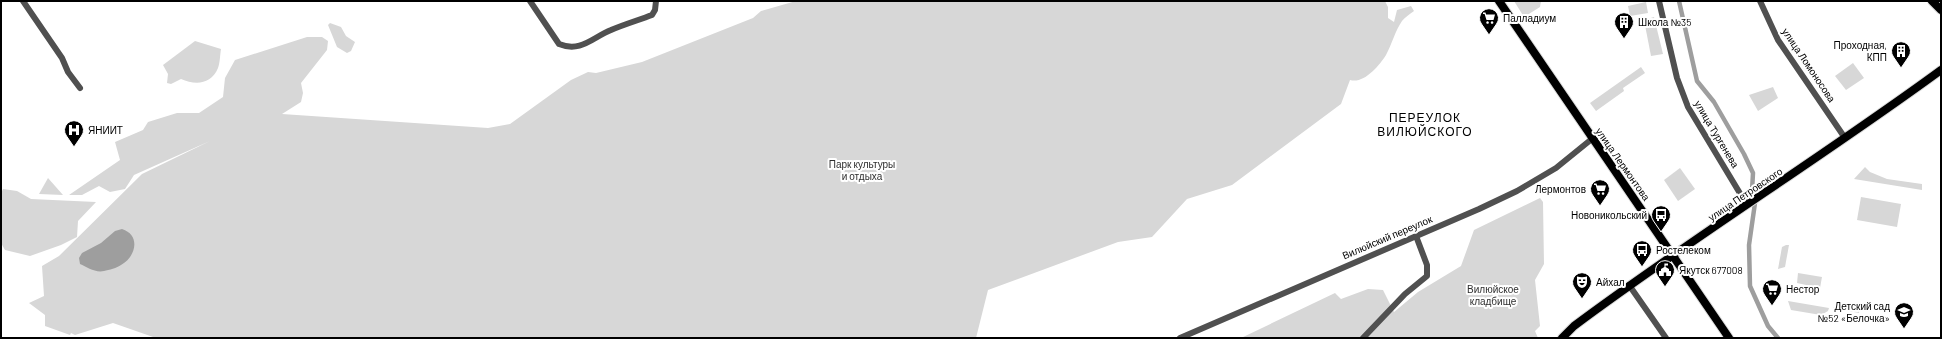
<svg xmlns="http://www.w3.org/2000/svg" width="1942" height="339" viewBox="0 0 1942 339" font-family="Barlow,sans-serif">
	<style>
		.green { fill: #d7d7d7 }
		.water { fill: #9e9e9e }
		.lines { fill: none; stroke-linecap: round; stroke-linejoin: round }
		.canal { stroke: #9e9e9e; stroke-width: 4.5 }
		.major-casing { stroke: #dbdbdb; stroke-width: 10 }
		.minor { stroke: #505050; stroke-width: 6 }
		.major { stroke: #000; stroke-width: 8 }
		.labels { text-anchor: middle; stroke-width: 4; stroke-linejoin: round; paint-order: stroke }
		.poi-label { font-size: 10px; fill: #000; stroke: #fff; text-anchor: start }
		.street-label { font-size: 10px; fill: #000; stroke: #fff }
		.park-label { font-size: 10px; fill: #2e2e2e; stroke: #fff }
		.quarter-label { font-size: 12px; letter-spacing: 1px; fill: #000; stroke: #fff }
	</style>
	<rect width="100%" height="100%" fill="#fff"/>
	<g class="green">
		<path d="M796 1H1385L1388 7V18L1394 22 1397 10 1411 6 1414 11C1410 14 1405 17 1402 21 1395 31 1392 44 1386 55 1379 66 1364 84 1350 80L1341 104 1232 185 1187 199 1152 237 1118 242 988 290 976 338H156L113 323 75 335 71 333 70 335 45 326V315L29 303 44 296 42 266 59 256 142 174 210 141 134 175 125 189 110 192 99 186 82 195H69L120 160 115 142 143 130 148 122 177 113H199L223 97 225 78 235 60 307 37H322L328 41 327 50 301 83 303 93 301 102 282 114 488 128 510 124 571 80 588 72 596 73 642 62 753 18 761 11Z"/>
		<polygon points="1514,1 1541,1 1540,7 1524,17"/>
		<polygon points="1646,2 1648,13 1630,16 1628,6"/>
		<polygon points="1654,17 1663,54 1651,56 1644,20"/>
		<polygon points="330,23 341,27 346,36 355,42 351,51 347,53 337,47 328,25"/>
		<path d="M195 41 221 49C220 55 220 63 218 68 211 85 195 85 181 79L171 84 167 83 168 74 163 65Z"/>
		<polygon points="1853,63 1864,78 1846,90 1835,76"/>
		<polygon points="1641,67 1645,73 1623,88 1624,91 1596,111 1590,103"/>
		<polygon points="1773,87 1778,98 1758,111 1749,95"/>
		<polygon points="1865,167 1870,172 1887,179 1922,184 1922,190 1854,179"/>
		<polygon points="1680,168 1695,189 1678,201 1664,180"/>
		<polygon points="48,178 63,195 39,194"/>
		<polygon points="3,189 17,191 31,199 96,202 78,221 77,237 61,245 30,256 5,250 1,243 1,193"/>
		<polygon points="1861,197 1901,204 1897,227 1857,220"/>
		<polygon points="1540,198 1543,202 1544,264 1535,280 1540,326 1535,331 1538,338 1241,338 1335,293 1341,299 1368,289 1383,290 1394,312 1418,292 1461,266 1474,230"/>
		<polygon points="1786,245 1789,245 1785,267 1778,269 1782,247"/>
		<polygon points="1798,273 1822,277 1820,288 1797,283"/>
		<polygon points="1788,301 1829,308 1828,311 1821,315 1791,310"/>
		<polygon points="1842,303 1857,305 1860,309 1859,313 1833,308"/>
	</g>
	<path class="water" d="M122 229C141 235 136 257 121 265 117 268 109 270 104 271 95 273 87 267 80 264L79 258 82 253 101 243 115 231Z"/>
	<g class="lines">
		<g class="canal">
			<polyline points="1679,1 1697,81 1714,102 1744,154 1753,173 1752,191"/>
			<polyline points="1755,203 1749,245 1750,286 1768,326 1778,338"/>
		</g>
		<g class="major-casing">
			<g id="major">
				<polyline points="1499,1 1729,338"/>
				<polyline points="1932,1 1941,10"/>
				<path d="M1562 338 1574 326C1693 237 1821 158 1941 70"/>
			</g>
		</g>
		<g class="minor">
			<polyline points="23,1 62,58 68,72 80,88"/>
			<path d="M530 1 559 44C581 53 593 37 611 30 625 24 639 20 652 15L655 10 656 1"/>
			<polyline points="1659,1 1677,78 1688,107 1747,205"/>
			<polyline points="1760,1 1778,40 1845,138"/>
			<polyline points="1629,285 1666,338"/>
			<polyline points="1180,338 1479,209 1517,191 1556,168 1593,138"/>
			<polyline points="1363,338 1405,294 1427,276 1427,265 1416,236"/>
		</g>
		<use href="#major" class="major"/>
	</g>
	<defs>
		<g id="supermarket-pin" transform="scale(1)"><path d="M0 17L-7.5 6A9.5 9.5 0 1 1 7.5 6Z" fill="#000" stroke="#fff"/><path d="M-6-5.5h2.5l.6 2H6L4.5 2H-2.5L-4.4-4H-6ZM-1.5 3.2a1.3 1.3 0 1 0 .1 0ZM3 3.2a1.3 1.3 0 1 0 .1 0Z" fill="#fff"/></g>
		<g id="building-pin" transform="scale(1)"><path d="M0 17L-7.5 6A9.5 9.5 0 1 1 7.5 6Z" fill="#000" stroke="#fff"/><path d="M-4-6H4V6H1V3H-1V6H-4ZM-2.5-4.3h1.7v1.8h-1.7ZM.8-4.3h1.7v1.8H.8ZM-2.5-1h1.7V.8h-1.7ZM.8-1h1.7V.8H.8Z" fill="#fff"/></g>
		<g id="hospital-pin" transform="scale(1)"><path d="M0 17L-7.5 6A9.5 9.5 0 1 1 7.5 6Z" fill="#000" stroke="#fff"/><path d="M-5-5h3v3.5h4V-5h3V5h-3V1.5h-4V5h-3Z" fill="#fff"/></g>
		<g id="bus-pin" transform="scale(1)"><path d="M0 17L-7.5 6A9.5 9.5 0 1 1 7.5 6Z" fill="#000" stroke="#fff"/><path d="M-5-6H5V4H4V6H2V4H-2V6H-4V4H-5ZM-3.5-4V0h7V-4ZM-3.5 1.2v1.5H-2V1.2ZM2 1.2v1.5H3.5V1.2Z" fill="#fff"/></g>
		<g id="civic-pin" transform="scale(1)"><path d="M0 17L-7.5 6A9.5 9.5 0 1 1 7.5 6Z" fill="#000" stroke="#fff"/><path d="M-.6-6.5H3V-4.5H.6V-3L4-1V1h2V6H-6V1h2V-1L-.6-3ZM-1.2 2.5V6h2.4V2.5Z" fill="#fff"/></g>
		<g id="theatre-pin" transform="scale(1)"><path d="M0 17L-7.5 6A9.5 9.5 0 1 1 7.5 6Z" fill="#000" stroke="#fff"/><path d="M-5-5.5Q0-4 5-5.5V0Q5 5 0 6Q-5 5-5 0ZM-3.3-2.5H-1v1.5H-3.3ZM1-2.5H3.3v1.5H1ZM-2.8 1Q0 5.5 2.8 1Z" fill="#fff"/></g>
		<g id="school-pin" transform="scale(1)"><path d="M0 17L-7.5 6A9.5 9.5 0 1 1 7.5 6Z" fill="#000" stroke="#fff"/><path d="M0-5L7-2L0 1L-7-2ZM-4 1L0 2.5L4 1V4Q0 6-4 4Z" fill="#fff"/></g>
	</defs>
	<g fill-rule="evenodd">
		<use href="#supermarket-pin" x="1489" y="18"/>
		<use href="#building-pin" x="1624" y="22"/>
		<use href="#building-pin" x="1901" y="51"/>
		<use href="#hospital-pin" x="74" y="130"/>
		<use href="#supermarket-pin" x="1600" y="189"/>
		<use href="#bus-pin" x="1661" y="215"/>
		<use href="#bus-pin" x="1642" y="250"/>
		<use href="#civic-pin" x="1665" y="270"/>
		<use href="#theatre-pin" x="1582" y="282"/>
		<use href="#supermarket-pin" x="1772" y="289"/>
		<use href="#school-pin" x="1904" y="312"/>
	</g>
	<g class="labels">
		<g class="poi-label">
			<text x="1503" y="22">Палладиум</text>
			<text x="1638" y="26">Школа №35</text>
			<text x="1887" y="49" text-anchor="end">Проходная,<tspan x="1887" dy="12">КПП</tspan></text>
			<text x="88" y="134">ЯНИИТ</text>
			<text x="1586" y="193" text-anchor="end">Лермонтов</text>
			<text x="1647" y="219" text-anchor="end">Новоникольский</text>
			<text x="1656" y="254">Ростелеком</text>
			<text x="1679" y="274">Якутск 677008</text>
			<text x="1596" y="286">Айхал</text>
			<text x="1786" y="293">Нестор</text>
			<text x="1890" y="310" text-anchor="end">Детский сад<tspan x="1890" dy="12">№52 «Белочка»</tspan></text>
		</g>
		<g class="street-label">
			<text transform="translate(1809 65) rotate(56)" y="4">улица Ломоносова</text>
			<text transform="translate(1717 134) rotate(59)" y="4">улица Тургенева</text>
			<text transform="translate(1623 164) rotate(55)" y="4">улица Лермонтова</text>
			<text transform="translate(1745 194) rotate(-34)" y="4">улица Петровского</text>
			<text transform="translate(1387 237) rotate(-23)" y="4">Вилюйский переулок</text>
		</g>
		<g class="park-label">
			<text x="862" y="168">Парк культуры<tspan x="862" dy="12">и отдыха</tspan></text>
			<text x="1493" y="293">Вилюйское<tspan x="1493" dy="12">кладбище</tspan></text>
		</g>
		<g class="quarter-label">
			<text x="1425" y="122">ПЕРЕУЛОК<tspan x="1425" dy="14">ВИЛЮЙСКОГО</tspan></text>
		</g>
	</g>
	<rect width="1942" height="339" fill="none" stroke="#000000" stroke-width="4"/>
</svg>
